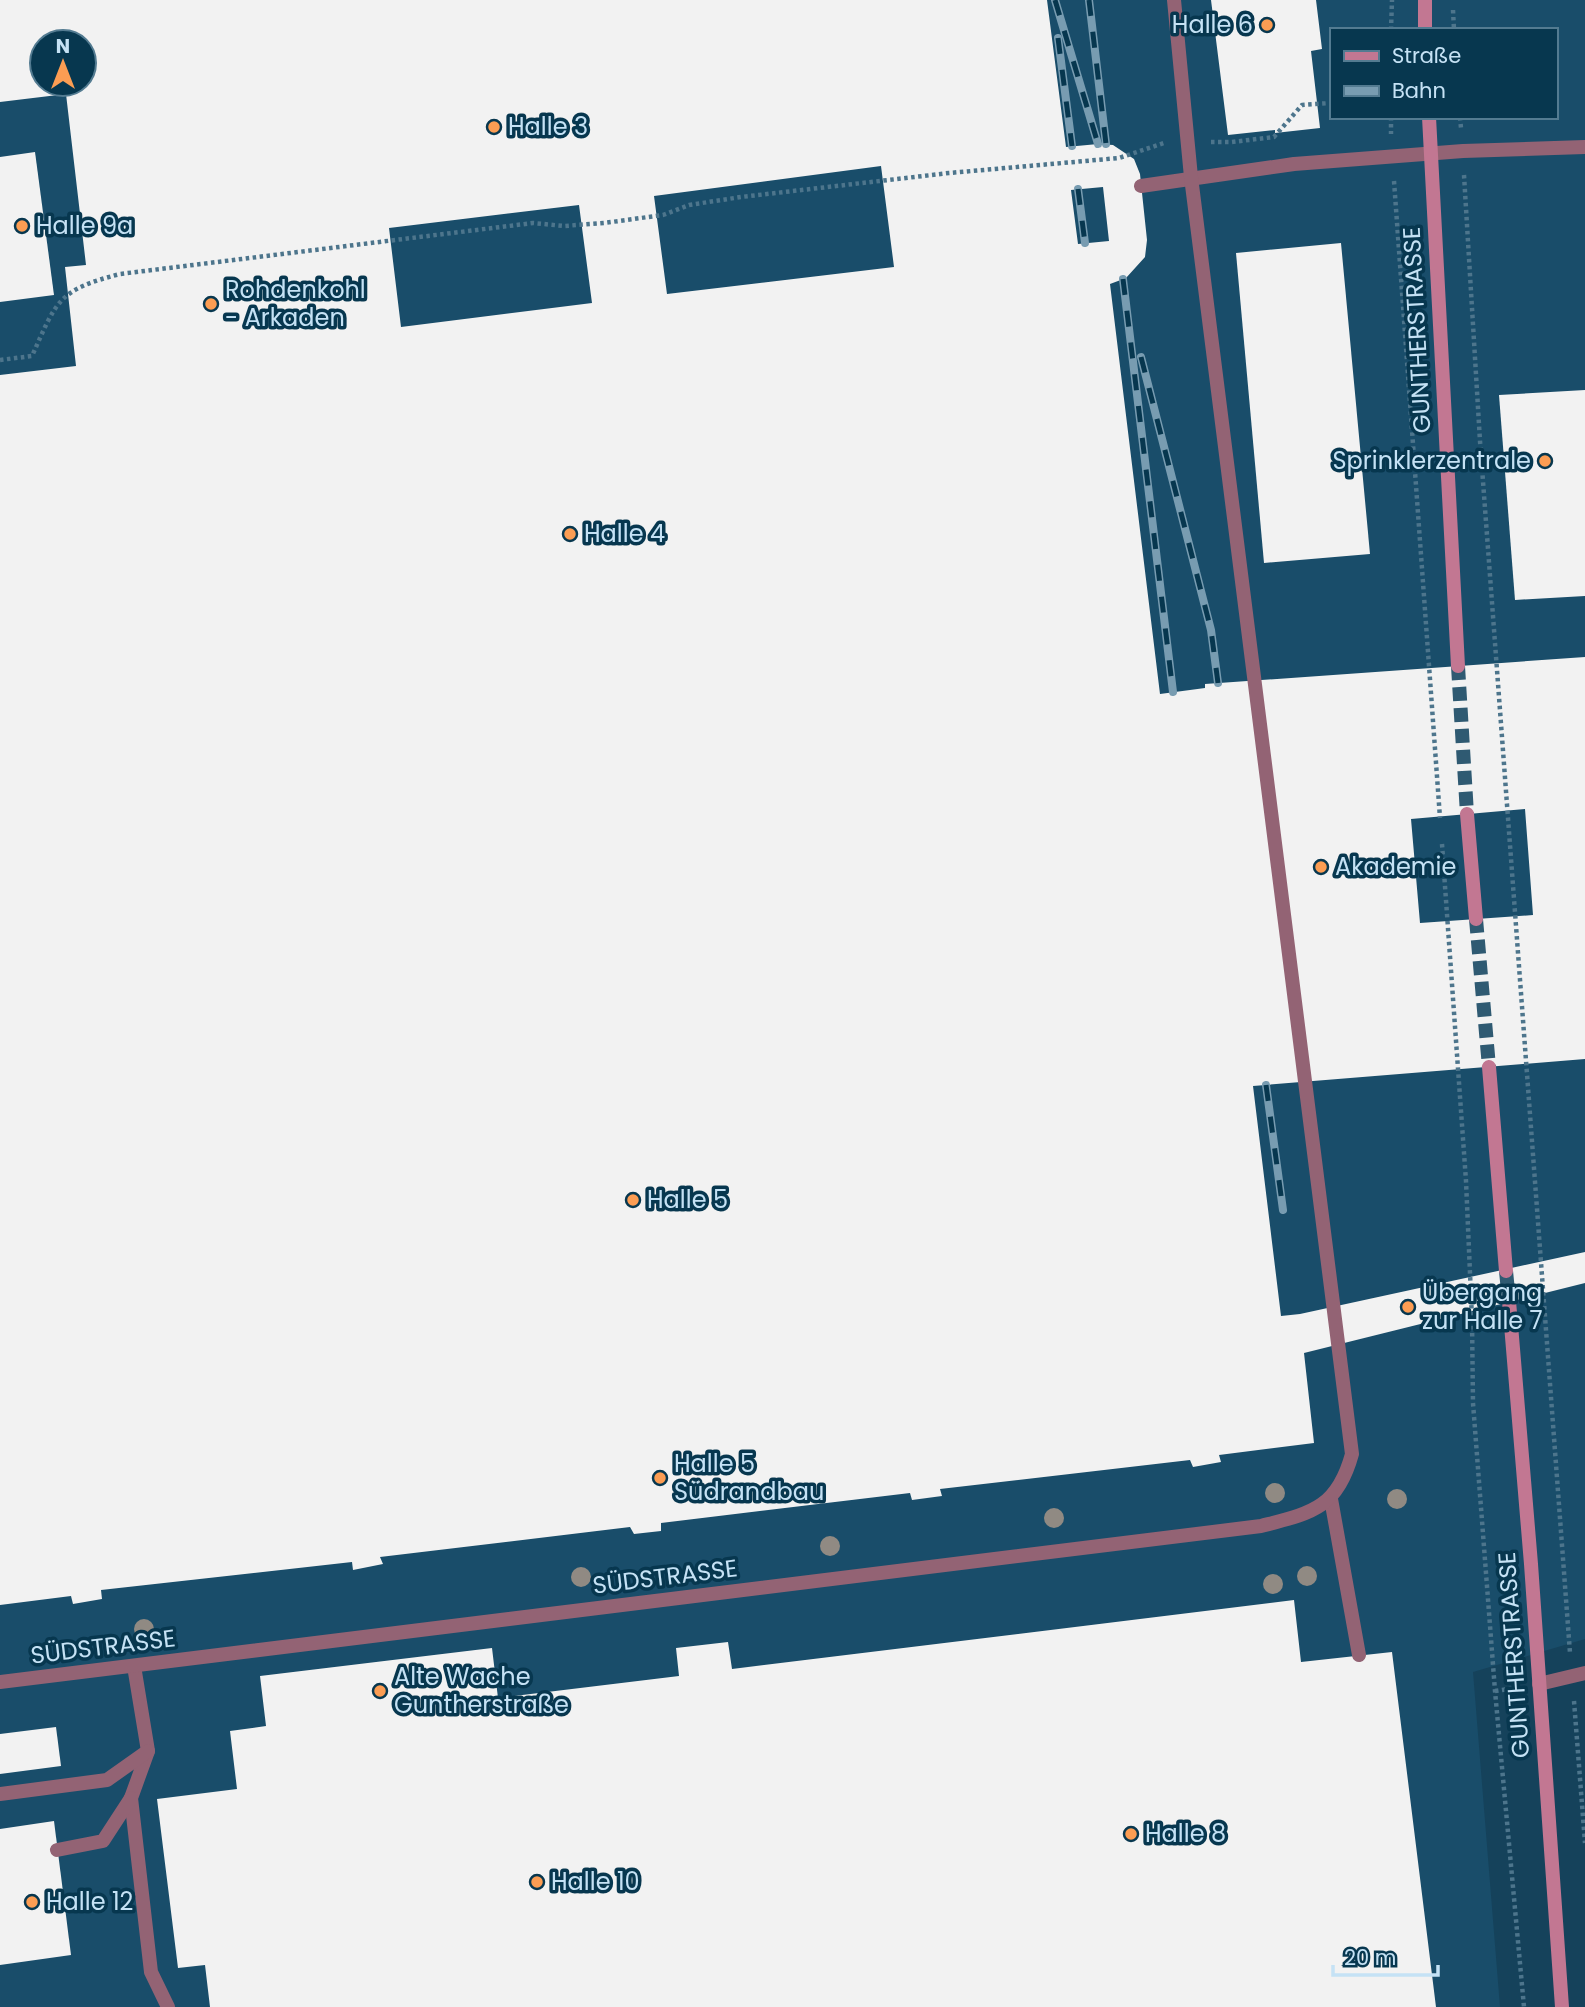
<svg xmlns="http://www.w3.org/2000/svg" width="1585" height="2007" viewBox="0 0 1585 2007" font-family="Poppins,sans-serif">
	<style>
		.built { fill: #194d6a; fill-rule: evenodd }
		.building { fill: #f2f2f2; fill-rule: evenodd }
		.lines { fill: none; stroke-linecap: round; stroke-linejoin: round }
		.street-tunnel { stroke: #2f5a72; stroke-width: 14; stroke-dasharray: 14 7; stroke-linecap: butt }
		.secondary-tunnel { stroke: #2f5a72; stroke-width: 14; stroke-dasharray: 14 7; stroke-linecap: butt }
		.path { stroke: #4d758c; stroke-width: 4.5; stroke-dasharray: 3.5 3.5; stroke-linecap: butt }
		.lane { stroke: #936374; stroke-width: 14 }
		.street { stroke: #936374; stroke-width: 14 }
		.secondary { stroke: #c27792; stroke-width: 14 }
		.rail-casing { stroke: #789cb1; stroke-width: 8 }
		.rail { stroke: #07374f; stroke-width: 5; stroke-dasharray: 16; stroke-linecap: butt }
		.tree { fill: #908a83 }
		.poi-dot { fill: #fc9d53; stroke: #07374f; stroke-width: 2.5 }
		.labels { text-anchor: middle; stroke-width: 7; stroke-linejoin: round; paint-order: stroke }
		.poi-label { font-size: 24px; fill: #c5e2f5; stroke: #07374f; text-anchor: start }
		.street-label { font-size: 24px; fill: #c5e2f5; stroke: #07374f }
	</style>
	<rect width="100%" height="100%" fill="#15425b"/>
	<path class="built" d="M0 0H1585V1639L1473 1672 1500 2007H0ZM1331 30H1555V117H1331ZM42 42H84V84H42Z"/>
	<g class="building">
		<path d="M0 0H1047L1066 147 1098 144 1113 145 1134 159 1140 174 1147 240 1145 257 1126 278 1110 284 1160 694 1205 688V684L1585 657V1059L1253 1086 1281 1316 1300 1314 1585 1252V1283L1304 1353 1314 1443 1219 1455 1221 1462 1193 1467 1190 1460 940 1489 942 1496 912 1500 910 1493 661 1523V1531L634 1534 630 1527 380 1557 383 1564 353 1570 352 1562 101 1590 102 1599 73 1604 71 1596 0 1605V375L76 366 65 267 86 265 66 94 0 102ZM42 42H84V84H42ZM881 166 894 267 667 294 654 196ZM1103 187 1109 241 1078 244 1071 190ZM579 205 592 303 401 327 389 228ZM1525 809 1533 915 1420 923 1411 819Z"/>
		<polygon points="1211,0 1316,0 1322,49 1311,51 1320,128 1275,133 1275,130 1228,135"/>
		<polygon points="35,152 54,295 0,302 0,157"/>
		<polygon points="1341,243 1370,554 1264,563 1236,253"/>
		<polygon points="1585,390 1585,596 1515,600 1499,395"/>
		<polygon points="1294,1600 1301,1662 1392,1652 1436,2007 210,2007 205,1965 178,1968 157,1799 237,1789 230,1731 266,1726 260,1676 492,1648 498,1698 679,1676 676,1648 728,1642 732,1669"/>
		<polygon points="56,1727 61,1766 0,1774 0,1734"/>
		<polygon points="54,1821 71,1955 0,1965 0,1829"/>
	</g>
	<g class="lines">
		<polyline class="street-tunnel" points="1506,1271 1509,1301"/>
		<g class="secondary-tunnel">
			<polyline points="1458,666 1467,814"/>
			<polyline points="1476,919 1489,1067"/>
		</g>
		<g class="path">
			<polyline points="1453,10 1454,30"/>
			<polyline points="1391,30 1392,0"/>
			<polyline points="1391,117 1391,134"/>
			<polyline points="1460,117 1461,128"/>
			<polyline points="1211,142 1232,142 1274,137 1302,105 1331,103"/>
			<polyline points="1464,175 1480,441 1570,1653"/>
			<polyline points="1394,181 1440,818"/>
			<path d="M0 360 32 356C57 300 58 290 120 274L533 223 564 226 604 223 663 215 689 205 741 197 949 173 1119 158 1164 143"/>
			<polyline points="1442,844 1466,1181 1472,1319 1473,1403 1495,1691 1524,2007"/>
			<polyline points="1495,1691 1515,1688"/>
			<polyline points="1574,1701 1585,1843"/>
		</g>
		<g class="lane">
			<polyline points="1141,186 1294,164 1463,151 1585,147"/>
			<polyline points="1331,1499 1359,1655"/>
			<polyline points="134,1666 148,1751 131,1798 151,1972 168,2007"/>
			<path d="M0 1682 1261 1526C1311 1513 1337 1509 1352 1454L1191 177 1174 0"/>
			<polyline points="0,1794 107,1780 148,1751"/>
			<polyline points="57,1850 103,1841 131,1798"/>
		</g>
		<polyline class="street" points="1539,1684 1585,1673"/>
		<g class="secondary">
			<polyline points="1425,0 1425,30"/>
			<polyline points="1429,117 1458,666"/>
			<polyline points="1467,814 1476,919"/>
			<polyline points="1489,1067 1506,1271"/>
			<polyline points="1509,1301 1531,1564 1562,2007"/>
		</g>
		<g class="rail-casing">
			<g id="rail">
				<polyline points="1055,0 1098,144"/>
				<polyline points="1089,0 1106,144"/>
				<polyline points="1058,38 1072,146"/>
				<polyline points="1078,189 1085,243"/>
				<polyline points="1123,279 1173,692"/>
				<polyline points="1141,357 1211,630 1218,683"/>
				<polyline points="1266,1085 1283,1210"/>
			</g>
		</g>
		<use href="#rail" class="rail"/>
	</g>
	<g class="tree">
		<circle cx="1275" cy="1493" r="10"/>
		<circle cx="1397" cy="1499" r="10"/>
		<circle cx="1054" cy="1518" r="10"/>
		<circle cx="830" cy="1546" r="10"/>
		<circle cx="1307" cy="1576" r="10"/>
		<circle cx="581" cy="1577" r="10"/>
		<circle cx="1273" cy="1584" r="10"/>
		<circle cx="144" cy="1629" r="10"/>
	</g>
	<g class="poi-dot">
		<circle cx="1267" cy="25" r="7"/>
		<circle cx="494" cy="127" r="7"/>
		<circle cx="22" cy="226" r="7"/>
		<circle cx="211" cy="304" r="7"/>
		<circle cx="1545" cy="461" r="7"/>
		<circle cx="570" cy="534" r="7"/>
		<circle cx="1321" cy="867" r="7"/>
		<circle cx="633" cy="1200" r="7"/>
		<circle cx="1408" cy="1307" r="7"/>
		<circle cx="660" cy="1478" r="7"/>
		<circle cx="380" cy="1691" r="7"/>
		<circle cx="1131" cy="1834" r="7"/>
		<circle cx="537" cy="1882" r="7"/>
		<circle cx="32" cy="1902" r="7"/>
	</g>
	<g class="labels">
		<g class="poi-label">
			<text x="1253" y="33" text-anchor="end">Halle 6</text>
			<text x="508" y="135">Halle 3</text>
			<text x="36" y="234">Halle 9a</text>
			<text x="225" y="298">Rohdenkohl<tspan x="225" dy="28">- Arkaden</tspan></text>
			<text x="1531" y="469" text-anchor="end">Sprinklerzentrale</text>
			<text x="584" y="542">Halle 4</text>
			<text x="1335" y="875">Akademie</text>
			<text x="647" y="1208">Halle 5</text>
			<text x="1422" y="1301">Übergang<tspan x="1422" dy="28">zur Halle 7</tspan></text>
			<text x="674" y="1472">Halle 5<tspan x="674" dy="28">Südrandbau</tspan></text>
			<text x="394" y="1685">Alte Wache<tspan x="394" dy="28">Guntherstraße</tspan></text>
			<text x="1145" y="1842">Halle 8</text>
			<text x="551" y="1890">Halle 10</text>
			<text x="46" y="1910">Halle 12</text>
		</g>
		<g class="street-label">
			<text transform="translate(1417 330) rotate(-93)" y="8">GUNTHERSTRASSE</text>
			<text transform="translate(665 1577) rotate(-7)" y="8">SÜDSTRASSE</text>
			<text transform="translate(103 1647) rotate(-7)" y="8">SÜDSTRASSE</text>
			<text transform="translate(1514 1655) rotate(-94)" y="8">GUNTHERSTRASSE</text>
		</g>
	</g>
	<rect x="1330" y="28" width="228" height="91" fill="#07374f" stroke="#537b91" stroke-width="2"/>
	<rect x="1344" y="51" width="35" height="10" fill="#c27792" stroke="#537b91" stroke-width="2"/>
	<text x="1392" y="63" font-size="21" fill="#c5e2f5">Straße</text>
	<rect x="1344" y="86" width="35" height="10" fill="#789cb1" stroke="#537b91" stroke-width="2"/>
	<text x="1392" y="98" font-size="21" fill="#c5e2f5">Bahn</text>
	<g transform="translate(63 63)"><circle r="33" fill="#07374f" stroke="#537b91" stroke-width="2"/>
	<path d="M0-5L12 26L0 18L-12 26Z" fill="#fc9d53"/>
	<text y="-10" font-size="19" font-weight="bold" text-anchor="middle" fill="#c5e2f5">N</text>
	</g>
	<path d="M1333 1965v10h105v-10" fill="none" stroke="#c5e2f5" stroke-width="3.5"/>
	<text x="1344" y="1965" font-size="21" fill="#c5e2f5" stroke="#07374f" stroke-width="5" paint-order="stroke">20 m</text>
</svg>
